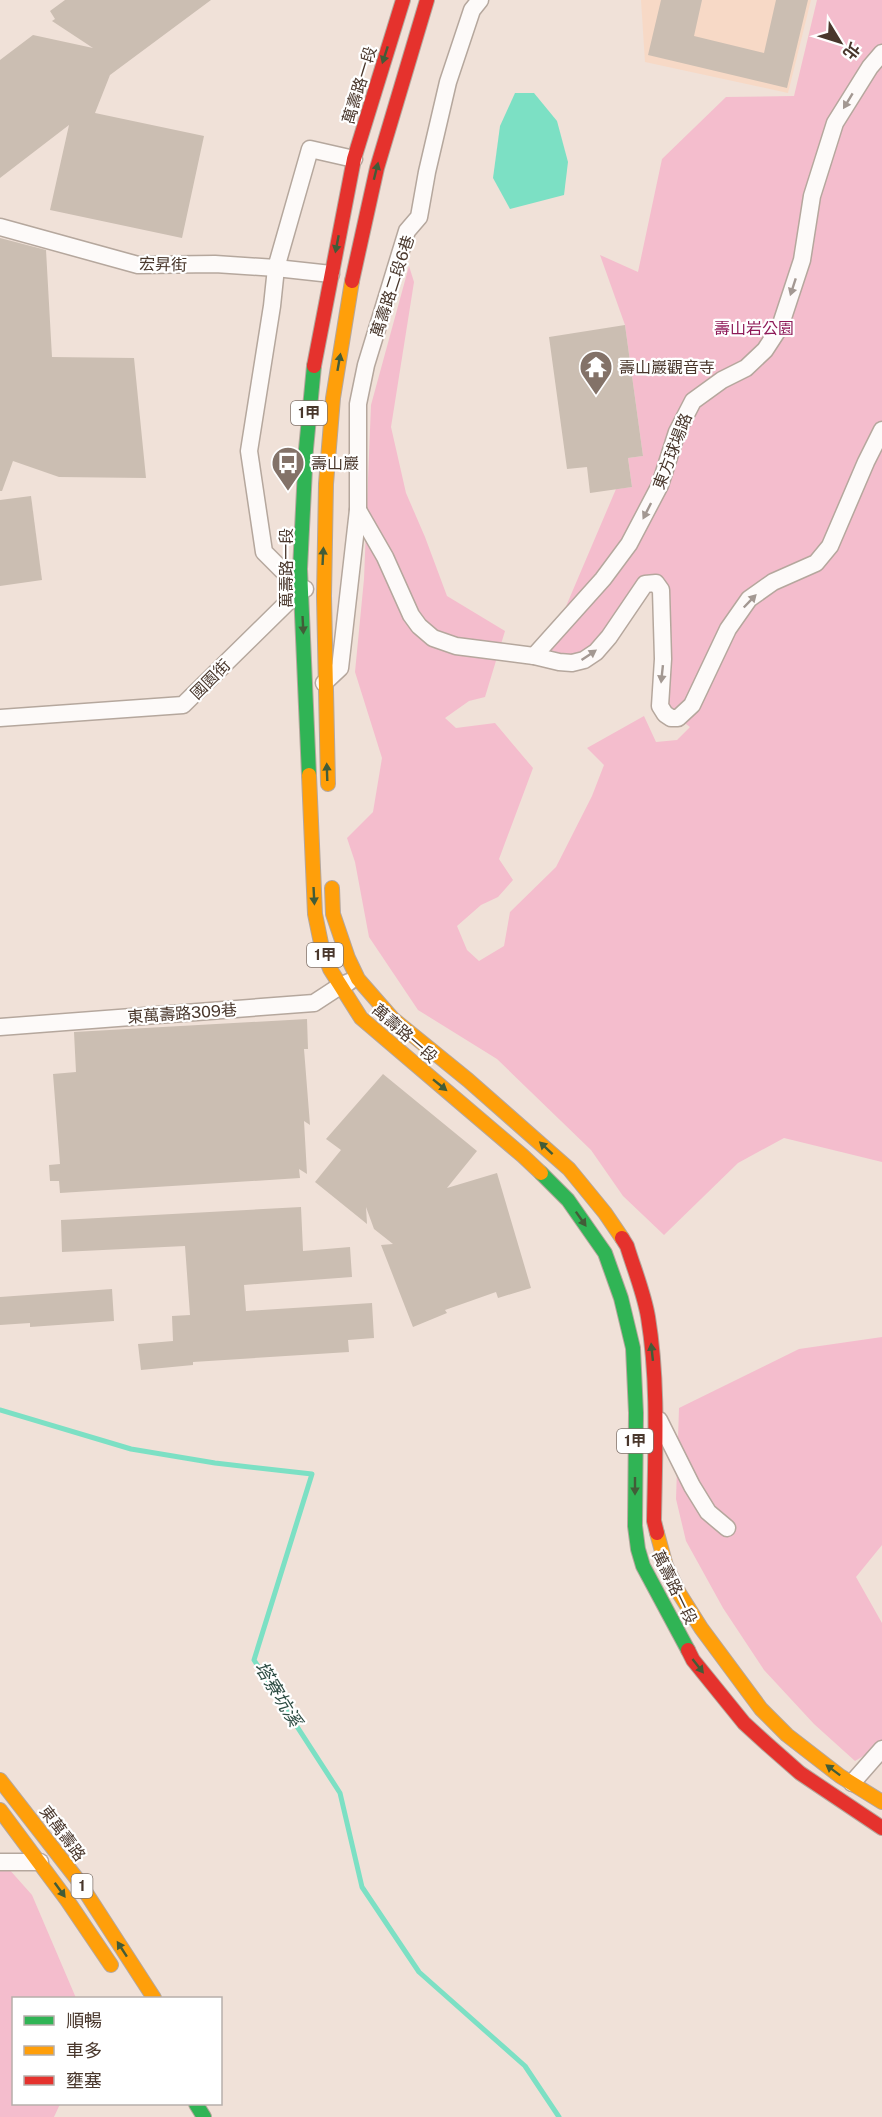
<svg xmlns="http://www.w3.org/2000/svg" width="882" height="2117" viewBox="0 0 882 2117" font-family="'Public Sans','Noto Sans TC',sans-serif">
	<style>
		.built { fill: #f7d9c6 }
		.green { fill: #f4bdcd }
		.water { fill: #7ce0c4 }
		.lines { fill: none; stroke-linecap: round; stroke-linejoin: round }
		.stream { stroke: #7ce0c4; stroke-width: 5 }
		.building { fill: #cbbeb2 }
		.street-casing { stroke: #b5a79d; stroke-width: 19 }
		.fast-casing { stroke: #b5a79d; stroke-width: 16 }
		.slow-casing { stroke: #b5a79d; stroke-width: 16 }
		.jam-casing { stroke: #b5a79d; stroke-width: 16 }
		.street { stroke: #fdfaf9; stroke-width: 16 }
		.fast { stroke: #30b455; stroke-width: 14 }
		.slow { stroke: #ff9f0a; stroke-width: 14 }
		.jam { stroke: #e5322d; stroke-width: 14 }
		.oneway { fill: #425c38 }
		.oneway2 { fill: #a39892 }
		.labels { text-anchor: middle; stroke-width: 4.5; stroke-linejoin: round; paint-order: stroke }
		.shield { fill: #fff; stroke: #80736b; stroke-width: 1.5 }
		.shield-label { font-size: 15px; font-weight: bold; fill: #49372c }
		.street-label { font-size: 16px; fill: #49372c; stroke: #fff }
		.park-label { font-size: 16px; fill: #8e1a58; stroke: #fff }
		.poi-label { font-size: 16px; fill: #49372c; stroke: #fff; text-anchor: start }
		.water-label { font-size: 18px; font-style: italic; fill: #2c4b42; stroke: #fff }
	</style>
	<rect width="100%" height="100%" fill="#f0e1d8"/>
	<polygon class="built" points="641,0 811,0 788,93 645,62"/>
	<g class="green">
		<polygon points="817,0 882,0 882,1162 784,1138 738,1163 664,1235 623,1196 591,1150 497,1059 418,1010 369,937 355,862 347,838 373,812 382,758 355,672 364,579 371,405 409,266 414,282 391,427 406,493 425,537 447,596 505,631 485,697 469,701 445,718 456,728 495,723 533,768 499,859 513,880 498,897 481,905 457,926 467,950 479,961 504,946 510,912 556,867 592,796 604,765 587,748 644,716 656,742 677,740 690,727 678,718 665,714 656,583 596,652 544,658 616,489 632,487 628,458 643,456 625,325 600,255 638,272 662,159 726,97 794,96"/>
		<polygon points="882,1337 882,1545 856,1577 882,1623 882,1740 877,1748 855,1761 814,1724 764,1670 723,1608 686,1541 676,1499 679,1408 799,1349"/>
		<polygon points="0,1859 32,1895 76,1998 14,1998 14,2104 60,2104 54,2117 0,2117"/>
	</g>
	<polygon class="water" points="515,93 534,93 557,121 568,162 564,195 510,209 493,178 500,126"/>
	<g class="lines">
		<polyline class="stream" points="0,1410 131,1449 215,1463 312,1474 254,1660 340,1793 362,1887 419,1972 525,2066 559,2117"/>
	</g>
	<g class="building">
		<polygon points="65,0 211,0 110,75 95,113 204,136 182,238 50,210 69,125 0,178 0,60 33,35 93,48 52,21 55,19 50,11"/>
		<polygon points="661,0 702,0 694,36 764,53 776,0 808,0 787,88 648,55"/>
		<polygon points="0,238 46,250 52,357 134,358 146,478 59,477 13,461 2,491 0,491"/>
		<polygon points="625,325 643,456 628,458 632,487 590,493 587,467 567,469 549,337"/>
		<polygon points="31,496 42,580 0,586 0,500"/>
		<polygon points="307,1019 308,1049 304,1049 310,1125 304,1121 307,1174 299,1169 300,1178 60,1193 59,1181 50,1181 49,1165 60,1164 53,1074 76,1072 74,1032"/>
		<polygon points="383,1074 477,1151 447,1188 497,1173 531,1288 498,1298 496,1292 445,1310 447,1313 413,1327 381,1245 393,1244 374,1229 366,1207 367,1224 315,1182 341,1150 326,1139"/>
		<polygon points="301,1207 303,1251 350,1247 352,1277 244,1285 246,1311 372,1303 374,1338 348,1340 349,1352 193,1362 193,1365 141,1370 138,1344 173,1341 172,1316 190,1315 185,1246 62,1252 61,1220"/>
		<polygon points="112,1289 114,1321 30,1327 30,1323 0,1325 0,1297"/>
	</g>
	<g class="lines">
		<g class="street-casing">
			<g id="street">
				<polyline points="0,227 138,265 215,264 276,268 331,274"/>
				<polyline points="358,510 385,557 411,615 419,626 433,638 456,646 534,656 559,662 572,663 584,660 596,652 609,637 645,584 656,583 661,590 663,659 660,706 665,714 671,718 678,718 692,705 728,629 749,599 773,582 816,563 830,546 866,462 882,430"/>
				<polyline points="301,589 264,552 249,451 272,306 276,268 310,149 354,159"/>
				<polyline points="534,656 603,579 629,544 660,485 677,432 693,401 722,380 746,368 765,350 780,327 802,260 812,196 835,123 870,67 882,53"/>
				<polyline points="324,683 340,668 358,510 358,404 366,365 407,231 419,217 427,172 448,82 472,10 480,0"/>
				<polyline points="0,718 183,705 301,589 305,589"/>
				<polyline points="0,1027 314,1003 340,986 349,982"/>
				<polyline points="659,1420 692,1486 708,1512 727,1528"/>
				<polyline points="852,1783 882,1749"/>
				<polyline points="0,1862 40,1862"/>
			</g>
		</g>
		<g class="fast-casing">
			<g id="fast">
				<polyline points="309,775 300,569 306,449 314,366"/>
				<polyline points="541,1173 568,1200 605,1253 621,1298 633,1348 636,1413 635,1526 638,1549 643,1566 688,1650"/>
				<polyline points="196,2104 204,2117"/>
			</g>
		</g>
		<g class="slow-casing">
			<g id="slow">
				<polyline points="309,775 315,914 322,948 330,969 361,1018 523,1156 541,1173"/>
				<polyline points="328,784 324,596 326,484 333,398 352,281"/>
				<polyline points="332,888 333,914 348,958 358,979 393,1019 468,1080 569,1169 605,1213 622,1238"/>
				<polyline points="657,1533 666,1566 679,1593 701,1628 761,1709 787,1735 840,1776 882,1802"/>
				<polyline points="0,1780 77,1879 154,1998"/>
				<polyline points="0,1810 67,1900 111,1965"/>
			</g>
		</g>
		<g class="jam-casing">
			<g id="jam">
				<polyline points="352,281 377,168 427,0"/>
				<polyline points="314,366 354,159 403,0"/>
				<path d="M622 1238 627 1246C634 1269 644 1293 648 1317 659 1384 655 1453 654 1521L657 1533"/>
				<polyline points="688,1650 693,1660 744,1723 767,1744 800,1773 882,1828"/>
			</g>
		</g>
		<use href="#street" class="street"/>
		<use href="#fast" class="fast"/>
		<use href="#slow" class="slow"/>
		<use href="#jam" class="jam"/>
	</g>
	<defs><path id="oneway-solid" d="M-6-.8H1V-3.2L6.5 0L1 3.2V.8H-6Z" transform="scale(1.5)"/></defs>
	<g class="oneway">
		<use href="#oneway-solid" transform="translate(385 55) rotate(108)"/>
		<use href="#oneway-solid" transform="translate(376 171) rotate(-76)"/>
		<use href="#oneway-solid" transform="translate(337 244) rotate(101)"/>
		<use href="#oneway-solid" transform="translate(339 362) rotate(-80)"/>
		<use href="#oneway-solid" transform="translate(323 556) rotate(-87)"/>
		<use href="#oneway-solid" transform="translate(303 625) rotate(87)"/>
		<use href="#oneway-solid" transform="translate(327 772) rotate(-92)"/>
		<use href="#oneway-solid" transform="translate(314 896) rotate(87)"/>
		<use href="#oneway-solid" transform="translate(440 1085) rotate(39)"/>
		<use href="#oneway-solid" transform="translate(546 1148) rotate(-137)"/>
		<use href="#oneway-solid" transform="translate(581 1219) rotate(55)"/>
		<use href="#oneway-solid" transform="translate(652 1352) rotate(-96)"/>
		<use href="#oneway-solid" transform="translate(635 1486) rotate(90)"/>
		<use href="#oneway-solid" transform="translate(698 1666) rotate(52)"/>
		<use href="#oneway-solid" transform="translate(833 1770) rotate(-143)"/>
		<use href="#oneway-solid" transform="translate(60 1890) rotate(54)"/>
		<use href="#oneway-solid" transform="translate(122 1949) rotate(-123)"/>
	</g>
	<g class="oneway2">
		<use href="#oneway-solid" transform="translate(848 101) rotate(121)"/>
		<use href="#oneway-solid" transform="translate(793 287) rotate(108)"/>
		<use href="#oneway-solid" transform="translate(647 511) rotate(117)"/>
		<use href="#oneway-solid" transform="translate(750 601) rotate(-46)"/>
		<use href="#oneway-solid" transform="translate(589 655) rotate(-34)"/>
		<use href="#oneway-solid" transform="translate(662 674) rotate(96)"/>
	</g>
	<defs>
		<g id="temple-pin" transform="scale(1.725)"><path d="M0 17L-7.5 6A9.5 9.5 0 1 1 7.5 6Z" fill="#837268" stroke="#fff"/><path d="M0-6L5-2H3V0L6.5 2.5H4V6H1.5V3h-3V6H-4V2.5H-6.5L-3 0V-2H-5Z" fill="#fff"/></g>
		<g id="bus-pin" transform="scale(1.725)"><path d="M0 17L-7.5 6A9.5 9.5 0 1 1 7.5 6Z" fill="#837268" stroke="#fff"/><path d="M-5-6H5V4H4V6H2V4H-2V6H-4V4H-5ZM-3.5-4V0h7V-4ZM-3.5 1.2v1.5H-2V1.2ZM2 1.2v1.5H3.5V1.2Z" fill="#fff"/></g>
	</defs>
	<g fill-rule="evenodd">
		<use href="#temple-pin" x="596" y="367"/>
		<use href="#bus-pin" x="288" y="463"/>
	</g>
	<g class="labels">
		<g class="shield">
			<rect x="291" y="401" width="36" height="24" rx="4.5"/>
			<rect x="307" y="943" width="36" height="24" rx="4.5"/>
			<rect x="617" y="1429" width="36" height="24" rx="4.5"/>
			<rect x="71.5" y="1874" width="21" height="24" rx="4.5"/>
		</g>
		<g class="shield-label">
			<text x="309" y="418">1甲</text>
			<text x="325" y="960">1甲</text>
			<text x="635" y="1446">1甲</text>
			<text x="82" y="1891">1</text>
		</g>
		<g class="street-label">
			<text transform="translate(359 85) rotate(-73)" y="6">萬壽路一段</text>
			<text transform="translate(163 264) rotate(1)" y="6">宏昇街</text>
			<text transform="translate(392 286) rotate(-72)" y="6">萬壽路二段6巷</text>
			<text transform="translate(672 451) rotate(-69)" y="6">東方球場路</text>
			<text transform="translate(286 568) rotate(-90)" y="6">萬壽路一段</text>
			<text transform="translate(210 679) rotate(-45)" y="6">國園街</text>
			<text transform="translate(182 1013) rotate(-4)" y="6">東萬壽路309巷</text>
			<text transform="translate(405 1033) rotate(41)" y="6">萬壽路一段</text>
			<text transform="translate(675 1587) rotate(64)" y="6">萬壽路一段</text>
			<text transform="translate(63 1833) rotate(53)" y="6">東萬壽路</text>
		</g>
		<g class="park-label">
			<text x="754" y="334">壽山岩公園</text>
		</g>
		<g class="poi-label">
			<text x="619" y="373">壽山巖觀音寺</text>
			<text x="311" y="469">壽山巖</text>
		</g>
		<g class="water-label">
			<text transform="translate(278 1694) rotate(59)" y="6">塔寮坑溪</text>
		</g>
	</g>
	<rect x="12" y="1997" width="210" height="108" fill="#ffffff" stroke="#b6afab" stroke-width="1.5"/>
	<rect x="24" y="2016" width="30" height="9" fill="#30b455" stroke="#b6afab" stroke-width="1.5"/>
	<text x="66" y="2027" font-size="18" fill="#49372c">順暢</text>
	<rect x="24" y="2046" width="30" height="9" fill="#ff9f0a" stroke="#b6afab" stroke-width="1.5"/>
	<text x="66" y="2057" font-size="18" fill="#49372c">車多</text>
	<rect x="24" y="2076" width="30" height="9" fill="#e5322d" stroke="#b6afab" stroke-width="1.5"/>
	<text x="66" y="2087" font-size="18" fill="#49372c">壅塞</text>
	<g transform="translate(840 42) rotate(128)" stroke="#ffffff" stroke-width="4.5" paint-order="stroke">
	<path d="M0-4.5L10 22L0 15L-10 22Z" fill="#49372c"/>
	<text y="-9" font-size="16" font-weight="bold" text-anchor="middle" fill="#49372c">北</text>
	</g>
</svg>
